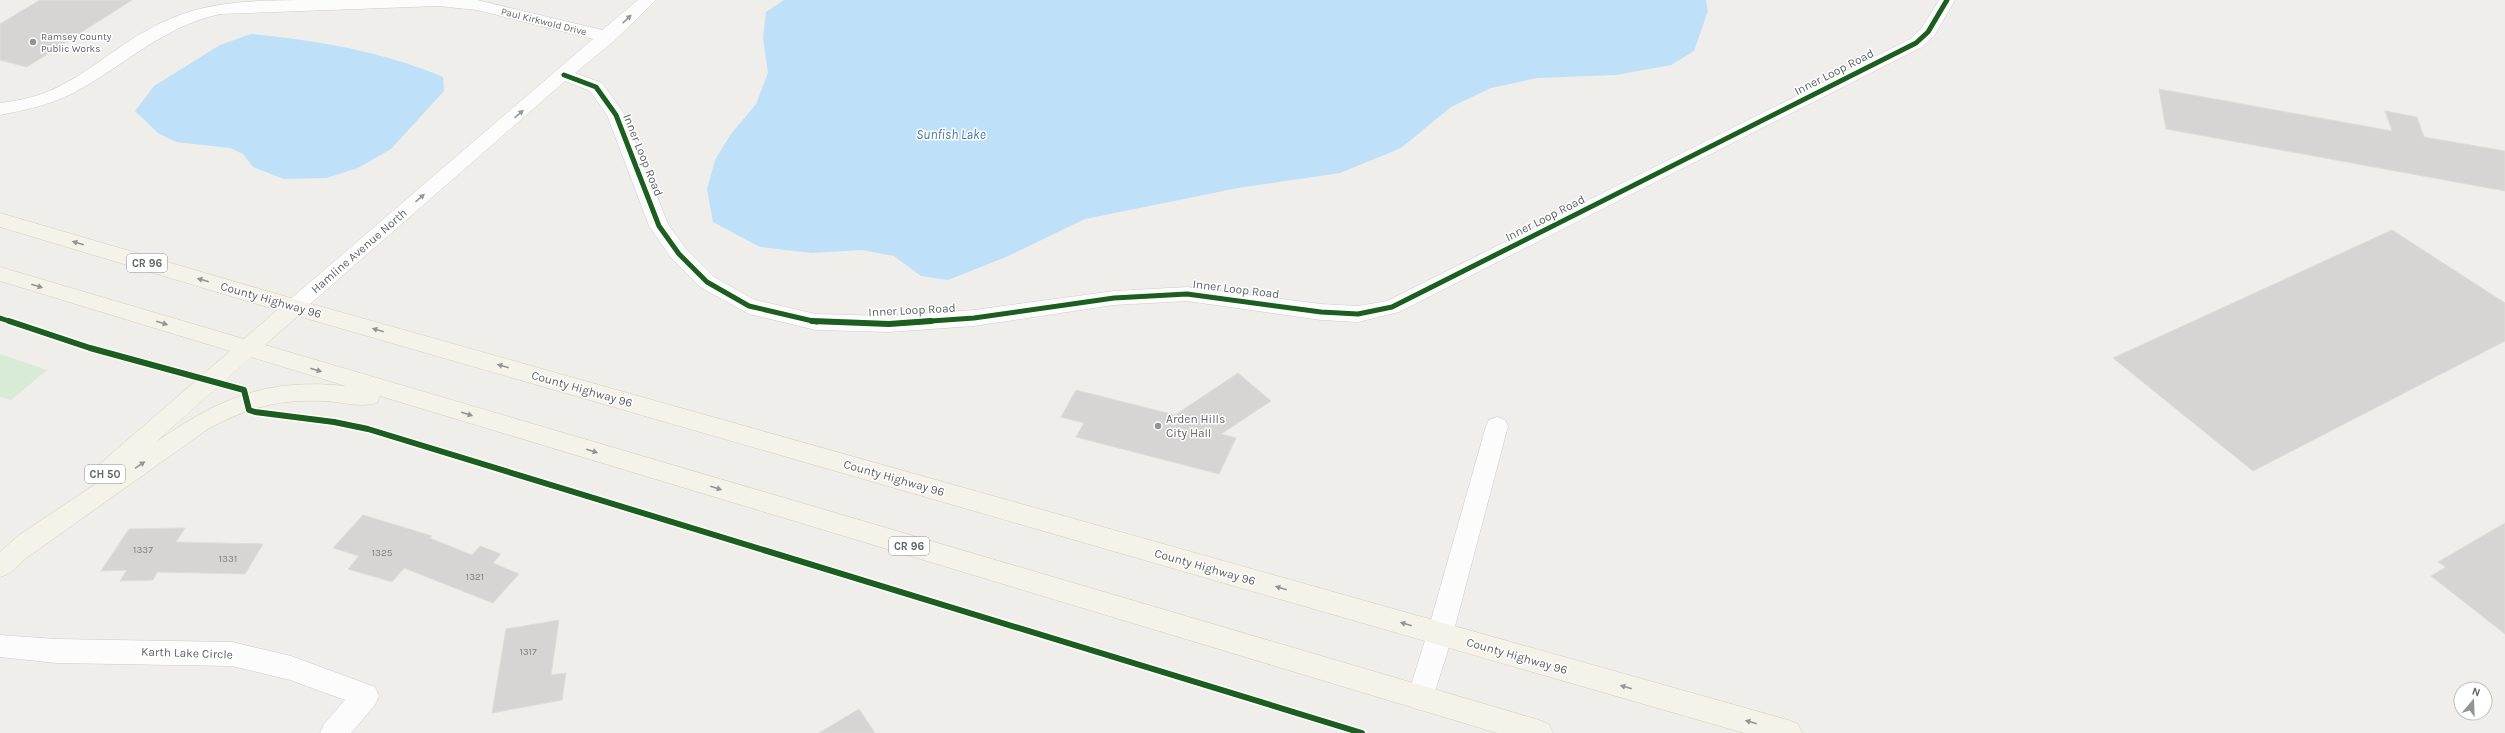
<svg xmlns="http://www.w3.org/2000/svg" width="2505" height="733" viewBox="0 0 2505 733" font-family="Karla,sans-serif">
	<style>
		.green { fill: #d8ebd6 }
		.water { fill: #bfe0f9 }
		.building { fill: #d6d5d3; stroke: #deddd9 }
		.lines { fill: none; stroke-linecap: round; stroke-linejoin: round }
		.minor-casing { stroke: #cbcccc; stroke-width: 1 }
		.major-casing { stroke: #d7ceb8; stroke-width: 1 }
		.minor { fill: #fdfcfc; fill-rule: evenodd }
		.major { fill: #f4f2e9; fill-rule: evenodd }
		.cycleway-far1-casing { stroke: #fff; stroke-width: 7 }
		.cycleway-casing { stroke: #fff; stroke-width: 9 }
		.cycleway-far1 { stroke: #1b5e20; stroke-width: 5 }
		.cycleway { stroke: #1b5e20; stroke-width: 6 }
		.oneway { fill: #96999c }
		.oneway2 { fill: #939595 }
		.poi-dot { fill: #919496; stroke: #fff; stroke-width: 1.5 }
		.labels { text-anchor: middle; stroke-width: 3; stroke-linejoin: round; paint-order: stroke }
		.far-street-label { font-size: 10px; fill: #5f6368; stroke: #fff }
		.far-poi-label { font-size: 10px; fill: #5f6368; stroke: #fff; text-anchor: start }
		.number-label { font-size: 10px; fill: #7e8184 }
		.shield { fill: #fff; stroke: #8f9295; stroke-width: 1 }
		.shield-label { font-size: 11px; font-weight: bold; fill: #5f6368 }
		.street-label { font-size: 12px; fill: #5f6368; stroke: #fff }
		.poi-label { font-size: 12px; fill: #5f6368; stroke: #fff; text-anchor: start }
		.water-label { font-size: 13px; font-style: italic; fill: #4174aa; stroke: #fff }
	</style>
	<rect width="100%" height="100%" fill="#efeeea"/>
	<polygon class="green" points="0,354 47,370 11,400 0,397"/>
	<g class="water">
		<polygon points="784,0 1706,0 1708,11 1694,51 1671,65 1616,75 1537,78 1491,88 1451,107 1401,148 1340,173 1238,188 1085,219 1006,257 948,280 921,276 894,256 862,250 812,253 760,247 713,222 707,189 715,160 731,134 756,104 768,73 763,38 766,12"/>
		<path d="M251 34C318 41 381 51 443 77L444 91 391 149 358 168 326 178 284 179 253 167 243 154 230 148 176 142 158 133 135 111 154 86 220 45Z"/>
	</g>
	<g class="building">
		<polygon points="40,0 132,0 27,67 0,60 0,24"/>
		<polygon points="2159,89 2392,131 2385,111 2417,117 2424,137 2505,151 2505,191 2166,129"/>
		<polygon points="2392,230 2505,303 2505,341 2253,471 2113,358"/>
		<polygon points="1238,373 1271,401 1221,434 1236,438 1219,474 1076,437 1084,423 1061,417 1076,390 1175,415"/>
		<polygon points="363,515 432,536 430,538 472,555 480,546 501,554 493,563 519,574 493,603 404,568 392,582 348,569 359,556 333,548"/>
		<polygon points="2505,523 2505,634 2431,576 2446,567 2438,562"/>
		<polygon points="185,528 176,542 263,544 245,574 157,572 153,580 120,581 127,570 101,571 129,529"/>
		<polygon points="559,620 551,675 566,673 562,700 492,713 506,629"/>
		<polygon points="859,709 875,733 819,733"/>
	</g>
	<g class="lines">
		<g class="minor-casing">
			<g id="minor">
				<path d="M298 0H477L602 30 638 0H656L614 41 575 73 602 83 625 115 668 224 686 249 714 277 755 300 816 314 889 316 974 310 1114 291 1187 287 1321 304 1358 306 1387 301 1910 39 1921 29 1939 0H1955L1934 36 1922 47 1399 312 1358 322 1321 320 1187 301 1114 305 974 326 889 332 816 330 749 314 700 287 672 259 649 226 607 115 590 91 565 81 301 312 294 315 287 312 283 307 287 302 593 39 477 10 438 6 220 14C161 27 125 66 73 93 50 105 25 110 0 115V103C16 101 32 98 47 92 88 75 119 43 159 24 205 1 248 1 298 0Z"/>
				<polygon points="1497,417 1505,420 1508,426 1453,634 1433,698 1429,707 1420,710 1411,707 1407,698 1427,634 1486,426 1489,420"/>
				<polygon points="0,635 56,639 232,642 291,656 375,687 379,696 375,705 351,733 320,733 324,724 345,700 290,680 232,666 56,663 0,657"/>
			</g>
		</g>
		<g class="major-casing">
			<path id="major" d="M0 213 294 299 1788 720 1798 724 1802 733H1744L298 316 265 345 1539 720 1549 724 1553 733H1497L380 396 377 403C361 408 342 402 325 401 279 399 249 407 208 429L25 559 9 574 0 577V552L19 535 97 483 91 475 95 468 230 351 0 281V267L244 339 277 310 0 227ZM251 357 346 386C267 378 221 397 156 442Z"/>
		</g>
		<use href="#minor" class="minor"/>
		<use href="#major" class="major"/>
		<g class="cycleway-far1-casing">
			<g id="cycleway-far1">
				<polyline points="564,75 596,87 616,115 659,226 679,254 707,282 749,306 817,322"/>
				<polyline points="0,318 12,322"/>
				<polyline points="917,322 974,318 1114,298 1187,294 1321,312 1358,314 1392,307 1916,43 1928,32 1947,0"/>
			</g>
		</g>
		<g class="cycleway-casing">
			<g id="cycleway">
				<polyline points="9,321 90,348 244,390 249,410 255,412 334,422 368,429 1362,733"/>
				<polyline points="812,321 889,324 931,321"/>
			</g>
		</g>
		<use href="#cycleway-far1" class="cycleway-far1"/>
		<use href="#cycleway" class="cycleway"/>
	</g>
	<defs><path id="oneway-solid" d="M-6-.8H1V-3.2L6.5 0L1 3.2V.8H-6Z"/></defs>
	<g class="oneway">
		<use href="#oneway-solid" transform="translate(627 19) rotate(-43)"/>
		<use href="#oneway-solid" transform="translate(519 114) rotate(-41)"/>
		<use href="#oneway-solid" transform="translate(420 198) rotate(-41)"/>
	</g>
	<g class="oneway2">
		<use href="#oneway-solid" transform="translate(78 243) rotate(-164)"/>
		<use href="#oneway-solid" transform="translate(203 280) rotate(-164)"/>
		<use href="#oneway-solid" transform="translate(37 286) rotate(17)"/>
		<use href="#oneway-solid" transform="translate(162 323) rotate(17)"/>
		<use href="#oneway-solid" transform="translate(378 330) rotate(-164)"/>
		<use href="#oneway-solid" transform="translate(503 366) rotate(-164)"/>
		<use href="#oneway-solid" transform="translate(316 370) rotate(16)"/>
		<use href="#oneway-solid" transform="translate(467 414) rotate(17)"/>
		<use href="#oneway-solid" transform="translate(592 451) rotate(17)"/>
		<use href="#oneway-solid" transform="translate(140 465) rotate(-34)"/>
		<use href="#oneway-solid" transform="translate(716 488) rotate(17)"/>
		<use href="#oneway-solid" transform="translate(1281 588) rotate(-164)"/>
		<use href="#oneway-solid" transform="translate(1406 624) rotate(-164)"/>
		<use href="#oneway-solid" transform="translate(1626 687) rotate(-164)"/>
		<use href="#oneway-solid" transform="translate(1751 722) rotate(-164)"/>
	</g>
	<g class="poi-dot">
		<circle cx="33" cy="42" r="4"/>
		<circle cx="1158" cy="426" r="4"/>
	</g>
	<g class="labels">
		<g class="far-street-label">
			<text transform="translate(544 21) rotate(14)" y="4">Paul Kirkwold Drive</text>
		</g>
		<g class="far-poi-label">
			<text x="41" y="40">Ramsey County<tspan x="41" dy="12">Public Works</tspan></text>
		</g>
		<g class="number-label">
			<text x="143" y="553">1337</text>
			<text x="382" y="556">1325</text>
			<text x="228" y="562">1331</text>
			<text x="475" y="580">1321</text>
			<text x="528" y="655">1317</text>
		</g>
		<g class="shield">
			<rect x="127" y="254" width="40" height="18" rx="3"/>
			<rect x="85" y="465" width="40" height="18" rx="3"/>
			<rect x="889" y="537" width="40" height="18" rx="3"/>
		</g>
		<g class="shield-label">
			<text x="147" y="267">CR 96</text>
			<text x="105" y="478">CH 50</text>
			<text x="909" y="550">CR 96</text>
		</g>
		<g class="street-label">
			<text transform="translate(1834 72) rotate(-27)" y="4">Inner Loop Road</text>
			<text transform="translate(643 155) rotate(68)" y="4">Inner Loop Road</text>
			<text transform="translate(1545 218) rotate(-27)" y="4">Inner Loop Road</text>
			<text transform="translate(359 251) rotate(-41)" y="4">Hamline Avenue North</text>
			<text transform="translate(1236 289) rotate(7)" y="4">Inner Loop Road</text>
			<text transform="translate(271 300) rotate(16)" y="4">County Highway 96</text>
			<text transform="translate(912 310) rotate(-3)" y="4">Inner Loop Road</text>
			<text transform="translate(582 389) rotate(16)" y="4">County Highway 96</text>
			<text transform="translate(894 478) rotate(16)" y="4">County Highway 96</text>
			<text transform="translate(1205 567) rotate(16)" y="4">County Highway 96</text>
			<text transform="translate(187 653) rotate(2)" y="4">Karth Lake Circle</text>
			<text transform="translate(1517 656) rotate(16)" y="4">County Highway 96</text>
		</g>
		<g class="poi-label">
			<text x="1166" y="423">Arden Hills<tspan x="1166" dy="14">City Hall</tspan></text>
		</g>
		<g class="water-label">
			<text x="951" y="139">Sunfish Lake</text>
		</g>
	</g>
	<g transform="translate(2473 701) rotate(19)"><circle r="19" fill="#ffffff" stroke="#bfc1c3"/>
	<path d="M0-3L7 15L0 10L-7 15Z" fill="#919496"/>
	<text y="-6" font-size="11" font-weight="bold" text-anchor="middle" fill="#5f6368">N</text>
	</g>
</svg>
